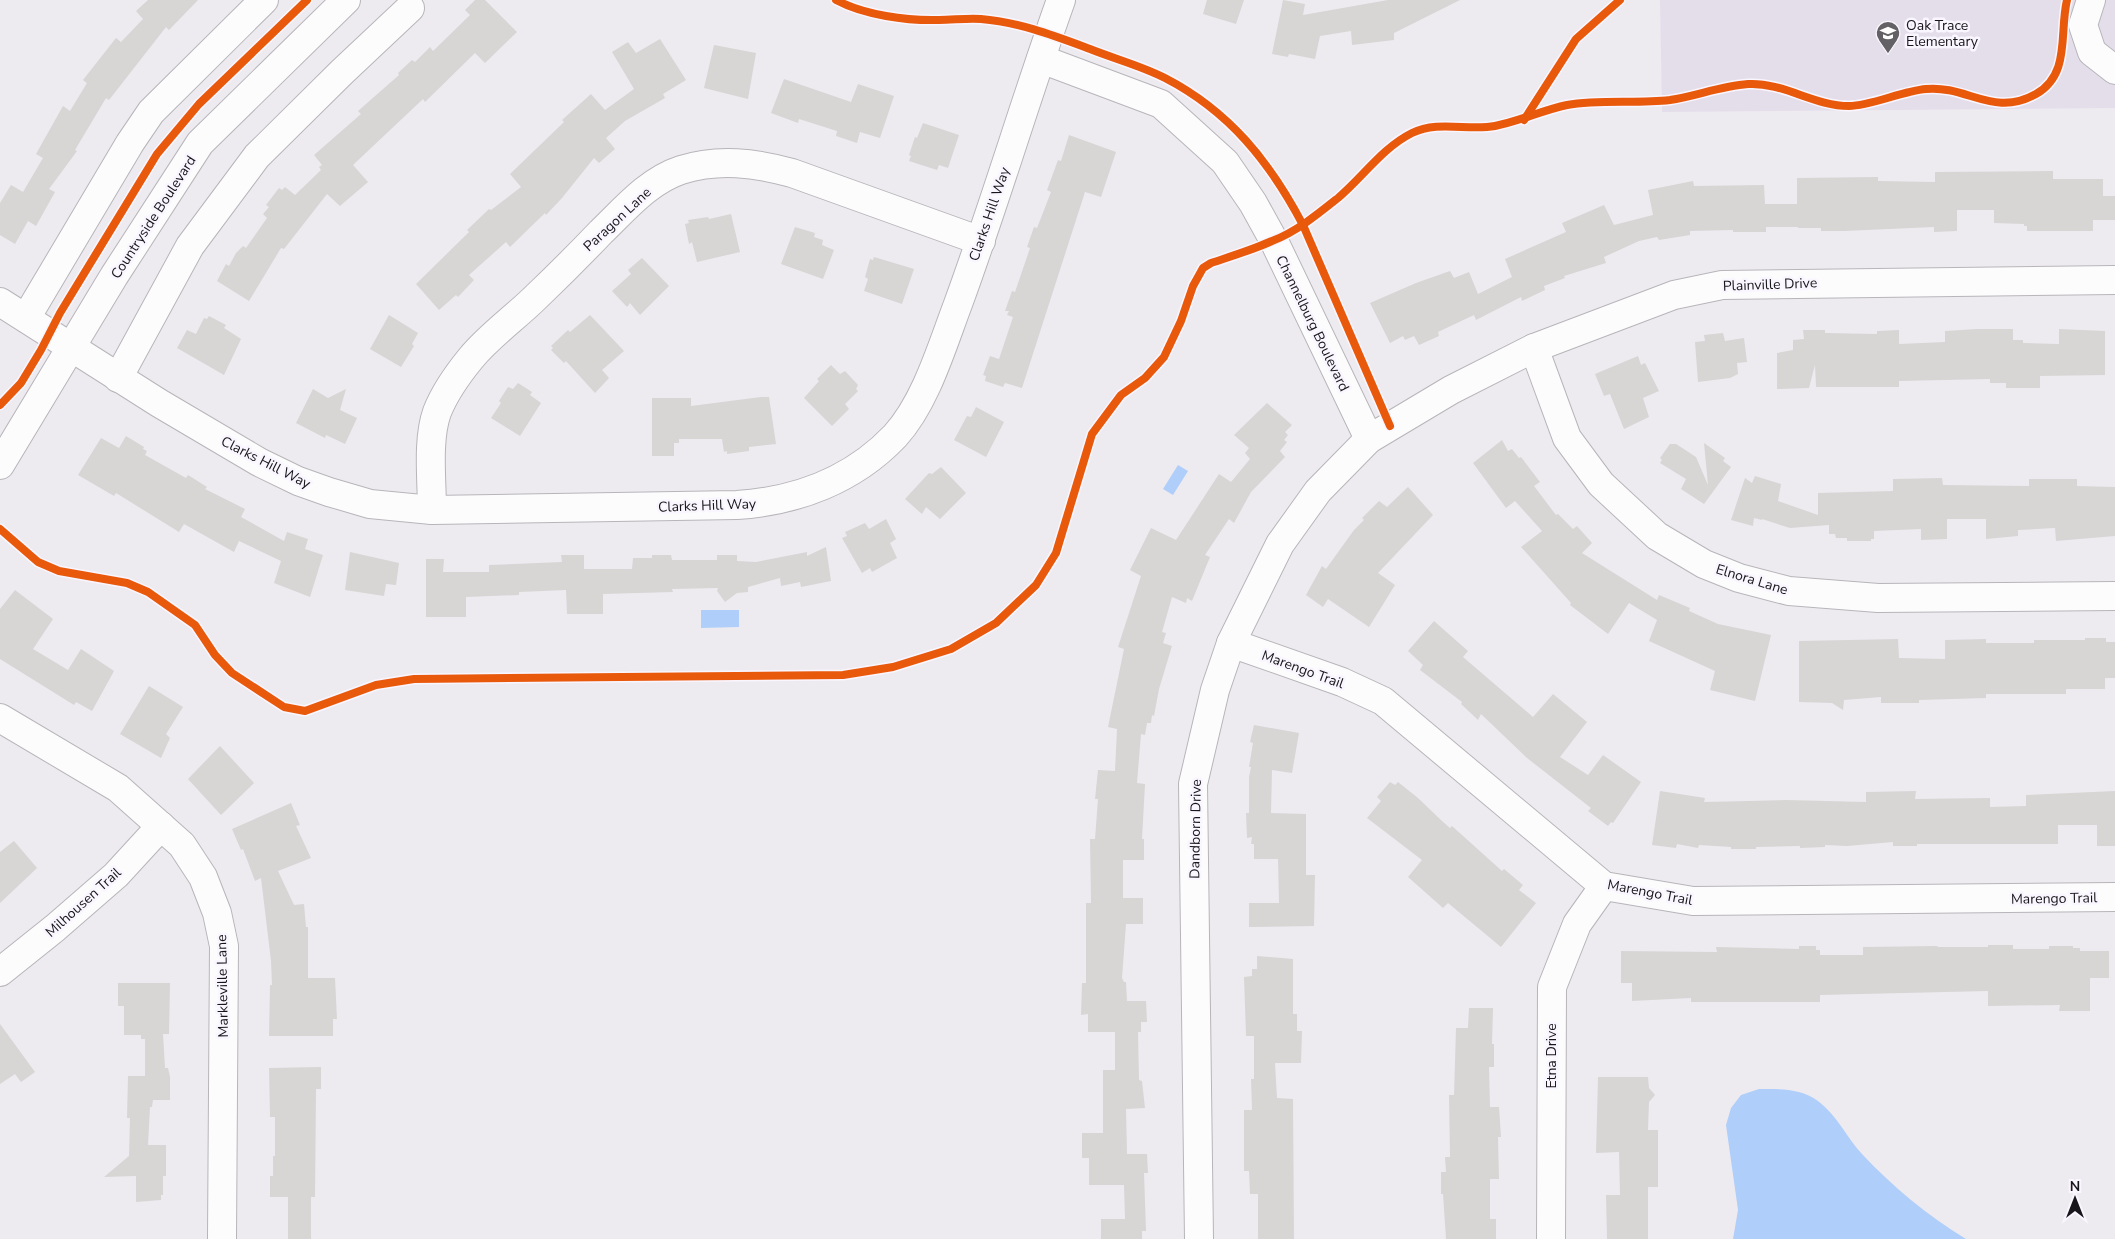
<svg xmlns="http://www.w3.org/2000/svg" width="2115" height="1239" viewBox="0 0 2115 1239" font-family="'Nunito Sans',sans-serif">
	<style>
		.built { fill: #e4deea }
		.water { fill: #afcef9 }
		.building { fill: #d8d5d5 }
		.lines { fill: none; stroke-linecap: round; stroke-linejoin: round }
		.minor-casing { stroke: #b8b5ba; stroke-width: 30 }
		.minor { stroke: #fcfcfd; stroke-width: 28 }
		.cycleway-casing { stroke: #faf6ff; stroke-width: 11 }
		.cycleway { stroke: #e8590c; stroke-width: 8 }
		.labels { text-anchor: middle; stroke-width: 5; stroke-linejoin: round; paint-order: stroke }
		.poi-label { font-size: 14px; fill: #18161a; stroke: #faf6ff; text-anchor: start }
		.street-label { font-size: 14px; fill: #18161a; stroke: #faf6ff }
	</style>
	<rect width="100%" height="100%" fill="#eeebf0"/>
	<polygon class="built" points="1660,0 2115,0 2115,108 1662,112"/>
	<g class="water">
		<polygon points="1178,465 1188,471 1173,495 1163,489"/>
		<polygon points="701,610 739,610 739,627 701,628"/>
		<path d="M1759 1089C1779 1089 1801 1088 1818 1101 1837 1115 1847 1138 1862 1154 1892 1186 1928 1216 1966 1239H1733L1738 1210 1726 1125 1731 1108 1741 1095Z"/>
	</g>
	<g class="building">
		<polygon points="148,0 198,0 169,30 166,27 109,100 106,98 75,150 77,151 49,189 55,192 36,226 28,221 15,244 0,235 0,203 11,185 23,192 43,158 36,154 63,106 70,111 87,83 83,80 116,38 121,42 143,19 136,11"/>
		<polygon points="475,0 485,0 517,32 485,63 475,53 425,102 423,99 353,165 368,182 340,206 327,194 284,249 281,248 249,301 217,281 226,264 229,266 236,253 243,246 246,248 267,218 263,214 269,207 266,205 279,188 282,190 285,187 295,195 321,170 319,167 322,165 314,155 361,114 358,111 399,75 398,73 412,60 415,62 430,47 433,51 470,15 465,10"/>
		<polygon points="1207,0 1244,0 1236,24 1203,14"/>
		<polygon points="1283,0 1305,4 1303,15 1388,0 1460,0 1394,33 1394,40 1352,45 1351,31 1320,36 1315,59 1289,54 1288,57 1272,54"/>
		<polygon points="660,39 686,80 663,94 665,98 625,121 606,138 615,149 599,163 594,158 562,198 546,215 545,213 510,247 506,242 469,275 474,280 458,297 456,295 439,310 416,284 469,232 467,230 489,209 491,210 521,187 510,174 564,122 562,120 591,94 605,110 634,89 612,52 628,42 636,53"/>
		<polygon points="714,45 756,53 748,99 704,88"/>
		<polygon points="784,79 851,102 858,84 894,96 880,138 860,132 857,143 836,136 837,131 799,119 798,123 771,113"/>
		<polygon points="923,123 959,135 948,168 939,165 937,170 909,161 911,156 909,155 915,137 917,138"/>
		<polygon points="1069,135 1116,152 1101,197 1085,192 1022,388 1005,383 1003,387 985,381 986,376 983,375 990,356 999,359 1013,317 1007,315 1009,311 1005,311 1012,291 1015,292 1030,248 1027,247 1034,227 1037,228 1051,192 1047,190 1058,160 1061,161"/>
		<polygon points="2053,171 2053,179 2103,179 2103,196 2115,196 2115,220 2093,220 2093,231 2027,231 2027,226 2024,226 2024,224 1994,223 1994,210 1957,210 1957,231 1934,232 1934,227 1844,231 1821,231 1821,228 1798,228 1798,227 1766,227 1766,232 1733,232 1733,230 1690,231 1690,235 1659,240 1657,237 1639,241 1604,257 1606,263 1564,276 1565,278 1544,286 1545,290 1522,301 1521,297 1476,320 1474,315 1438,332 1439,336 1419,345 1414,336 1405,340 1403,336 1390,343 1370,303 1416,283 1450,271 1454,278 1469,272 1478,294 1512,277 1505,259 1566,232 1562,223 1604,205 1614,225 1653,215 1648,190 1693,181 1694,186 1764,185 1765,204 1797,204 1797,178 1878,177 1878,181 1935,182 1935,172"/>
		<polygon points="731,214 740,252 697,262 692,242 689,244 685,224 689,223 688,220 708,217 709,219"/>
		<polygon points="795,227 815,233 814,237 823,240 822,245 834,250 823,279 781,264"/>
		<polygon points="874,257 914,269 902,304 864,291 868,279 865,277 870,259 873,260"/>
		<polygon points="642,258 669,286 640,315 630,303 627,307 612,291 631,274 628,270"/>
		<polygon points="389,315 418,333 412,344 414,346 401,367 370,349"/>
		<polygon points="590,315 624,351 602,370 609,378 595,393 566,361 564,363 551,350 553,348 551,346 568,330 570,332"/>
		<polygon points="209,316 226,325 224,328 241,339 224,375 177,348 187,330 196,334 204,318 207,319"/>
		<polygon points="1977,329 2013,329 2013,340 2023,340 2023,343 2059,344 2059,329 2105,331 2105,375 2040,376 2040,388 2006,388 2006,383 1990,383 1990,379 1899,381 1899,387 1816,387 1815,365 1809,388 1777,389 1777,353 1793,350 1793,340 1804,339 1803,330 1825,330 1825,333 1877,334 1877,331 1899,330 1899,344 1945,342 1945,331"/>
		<polygon points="1723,333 1725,341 1744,338 1747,362 1737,363 1738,374 1730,378 1698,382 1695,342 1705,341 1704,335"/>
		<polygon points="1638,356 1641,365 1645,363 1659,391 1643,398 1649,417 1624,429 1610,394 1604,396 1595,374"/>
		<polygon points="831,365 840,374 845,371 858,385 856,389 858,391 845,404 849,409 832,426 804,398 819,381 817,379"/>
		<polygon points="518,383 532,392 530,395 541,403 520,436 491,418 501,403 499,401 508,387 513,389"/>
		<polygon points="313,389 328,398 346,389 340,410 357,418 345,444 326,435 325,438 296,423"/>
		<polygon points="761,397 769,397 776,444 749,447 749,451 727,454 727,451 724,452 722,439 679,439 679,443 674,443 674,456 652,456 652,398 691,398 691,406"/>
		<polygon points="1267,403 1292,425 1285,432 1288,435 1284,440 1287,442 1280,451 1285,457 1251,492 1234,523 1229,519 1205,555 1210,557 1192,601 1187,598 1186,603 1172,597 1162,632 1166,633 1163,643 1172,646 1159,689 1154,716 1152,715 1151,723 1147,723 1145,735 1141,734 1137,783 1145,784 1142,839 1144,839 1144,860 1123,860 1123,898 1143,898 1143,924 1126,924 1122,978 1124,982 1126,982 1127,1001 1146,1001 1147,1022 1141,1022 1141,1032 1138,1032 1139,1080 1142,1081 1145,1108 1126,1109 1127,1154 1147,1154 1148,1173 1144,1173 1146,1231 1142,1231 1142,1239 1101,1239 1101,1219 1125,1219 1124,1185 1089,1185 1089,1158 1082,1158 1082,1133 1103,1133 1103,1070 1115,1070 1115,1032 1088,1032 1088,1014 1081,1015 1082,983 1086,983 1086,903 1091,903 1090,839 1095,839 1098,799 1095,799 1098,770 1115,771 1117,729 1108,727 1124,649 1118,647 1141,576 1130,570 1151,528 1176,540 1219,474 1231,482 1250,459 1245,453 1249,448 1234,435"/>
		<polygon points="976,407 1004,422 986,457 954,440 967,416 971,417"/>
		<polygon points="126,436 144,447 143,449 147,451 145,455 186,478 188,475 207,487 205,489 245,509 241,517 284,541 287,532 308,539 305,549 323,555 310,597 274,583 281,561 239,541 234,552 184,524 179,532 116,493 114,496 78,475 101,438 119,448"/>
		<polygon points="1502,440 1508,451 1512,449 1519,458 1521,457 1540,482 1534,486 1556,515 1558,514 1573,529 1577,526 1592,543 1582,553 1657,600 1659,595 1690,608 1689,611 1718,624 1771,635 1755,701 1710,690 1715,671 1649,641 1657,620 1629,603 1608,634 1570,605 1571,603 1521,547 1542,531 1515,501 1506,508 1473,463"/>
		<polygon points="1704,443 1725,458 1723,461 1731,467 1704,504 1681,489 1686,479 1660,463 1662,460 1660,458 1670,444 1676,444 1696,457 1708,485"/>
		<polygon points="941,467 966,493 940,519 926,507 922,514 905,499 929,473 932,474"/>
		<polygon points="1755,476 1781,484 1778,501 1818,515 1818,493 1893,491 1893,479 1942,478 1943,485 2029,486 2029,479 2077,479 2077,486 2115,487 2115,536 2056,541 2055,528 2018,530 2018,536 1986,539 1986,519 1947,519 1947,539 1921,540 1921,529 1874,531 1874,539 1871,539 1871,541 1847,541 1847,538 1836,538 1835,534 1829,534 1829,525 1790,528 1762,519 1762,520 1754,518 1753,526 1731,520 1745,478 1752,483"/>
		<polygon points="1408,487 1433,515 1378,573 1395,585 1369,627 1328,599 1323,607 1306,595 1322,566 1326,569 1354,530 1364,520 1362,518 1379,501 1387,507"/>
		<polygon points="886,519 896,539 890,543 897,558 872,572 870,568 862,573 842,538 847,536 845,532 865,523 869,529"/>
		<polygon points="826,547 831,581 801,587 800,582 781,586 780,578 748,587 748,592 737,593 725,602 717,591 718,588 672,589 673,592 603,594 603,614 567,614 566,590 519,592 519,595 466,597 466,617 426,617 426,559 444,559 443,572 489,572 489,565 562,562 561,555 584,555 584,569 632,569 633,558 652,558 652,555 671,555 672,560 717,560 717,555 737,555 737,561 756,562 807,552 807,556"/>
		<polygon points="350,552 399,563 396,585 386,584 384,596 345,590"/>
		<polygon points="15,590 53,619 33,649 68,670 81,649 114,671 92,711 76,702 74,705 0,659 0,609"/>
		<polygon points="1434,621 1468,651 1463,657 1533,717 1553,694 1587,722 1560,757 1588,775 1603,755 1641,782 1613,823 1611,822 1608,826 1588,811 1591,808 1527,758 1481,714 1478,720 1461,704 1462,702 1420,670 1423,665 1408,651"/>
		<polygon points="2085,638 2106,638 2106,642 2115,642 2115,678 2105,678 2105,689 2066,689 2066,694 1986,694 1986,698 1919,700 1919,703 1881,703 1881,697 1844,700 1843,710 1832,703 1799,702 1799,641 1898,639 1899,658 1945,659 1945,640 1986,639 1986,643 2034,643 2034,640 2085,640"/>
		<polygon points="149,686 183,707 166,734 170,738 161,758 120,734"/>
		<polygon points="1254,725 1299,733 1292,773 1272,770 1271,813 1306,814 1306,875 1315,875 1314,926 1249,927 1249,903 1279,903 1278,859 1254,859 1254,844 1251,844 1252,837 1247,838 1246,813 1249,813 1249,777 1251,767 1249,767 1253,743 1250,742"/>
		<polygon points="220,746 254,783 221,815 188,779"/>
		<polygon points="1390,782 1395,785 1398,782 1418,798 1442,821 1450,828 1452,826 1502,871 1504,869 1523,885 1519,890 1536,903 1501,947 1448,903 1443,908 1408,877 1422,860 1367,818 1381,801 1377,797"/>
		<polygon points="1660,791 1705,798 1704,802 1786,800 1866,802 1866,792 1916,791 1915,799 1990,798 1990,807 2026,806 2026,795 2115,791 2115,846 2097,846 2097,825 2058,825 2058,844 1917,844 1917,846 1893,846 1893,842 1847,846 1825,845 1825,847 1800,848 1800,846 1756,847 1756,849 1731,849 1731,847 1699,845 1698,848 1677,844 1676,848 1652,845"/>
		<polygon points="291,803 300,825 296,826 311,858 278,871 294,905 304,904 306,927 308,927 308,978 335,978 337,1019 333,1019 333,1036 269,1036 270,985 272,985 271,961 261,878 255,881 243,849 241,850 232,829"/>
		<polygon points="14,841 37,868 0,903 0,852"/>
		<polygon points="1988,945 2013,945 2013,949 2049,949 2049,946 2073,946 2073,948 2080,948 2080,951 2109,951 2109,978 2090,978 2090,1011 2059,1011 2060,1005 1988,1006 1988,991 1820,995 1820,1002 1691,1002 1691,998 1632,1001 1632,983 1621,983 1621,951 1717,952 1716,947 1799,949 1799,946 1816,946 1816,950 1820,950 1820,955 1863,955 1863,947 1937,946 1938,947 1988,947"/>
		<polygon points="1257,956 1293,959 1293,1014 1297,1014 1297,1031 1302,1031 1301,1063 1275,1063 1277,1098 1293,1099 1294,1239 1258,1239 1258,1194 1250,1194 1249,1171 1244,1171 1244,1110 1252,1110 1251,1079 1254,1079 1254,1036 1246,1036 1244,977 1252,976 1252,969 1257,969"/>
		<polygon points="118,983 170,983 169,1034 163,1034 165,1068 168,1068 170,1077 170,1100 153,1100 152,1107 150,1107 148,1145 166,1145 166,1176 163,1176 163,1195 161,1195 161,1200 136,1202 136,1176 104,1177 129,1156 130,1118 127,1118 128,1076 145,1076 145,1039 141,1039 141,1035 124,1035 124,1006 118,1006"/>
		<polygon points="1469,1008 1493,1008 1492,1044 1494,1044 1494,1067 1489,1067 1490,1107 1499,1107 1501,1137 1498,1137 1499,1179 1490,1179 1490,1219 1496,1219 1496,1239 1446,1239 1443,1194 1441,1194 1441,1172 1446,1172 1445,1157 1450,1157 1449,1095 1454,1095 1456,1028 1468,1028"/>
		<polygon points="0,1024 35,1072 21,1082 15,1074 0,1084"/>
		<polygon points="321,1067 321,1089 316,1089 315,1197 311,1197 311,1239 288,1239 288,1197 270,1197 270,1176 273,1176 273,1156 275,1156 275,1117 270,1117 269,1068"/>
		<polygon points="1598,1077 1648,1077 1649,1088 1655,1095 1649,1102 1648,1130 1658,1130 1658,1187 1648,1187 1648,1239 1607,1239 1606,1195 1620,1195 1619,1152 1596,1153"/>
	</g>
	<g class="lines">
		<g class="minor-casing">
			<g id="minor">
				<polyline points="2091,0 2083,25 2092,52 2115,70"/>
				<polyline points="1041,59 1161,104 1225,162 1253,203 1274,241 1369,439"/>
				<path d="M0 302 159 403 259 462 298 481 329 492 370 504 432 510 737 505C797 501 853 480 895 436 926 402 942 346 958 304 995 203 1025 101 1061 0"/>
				<polyline points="26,318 130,143 151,112 264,0"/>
				<polyline points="1534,348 1567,438 1601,484 1657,536 1704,564 1739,578 1789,591 1878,598 2115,596"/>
				<polyline points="118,378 190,246 257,156 342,72 410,8"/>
				<polyline points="0,465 114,276 200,143 346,0"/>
				<path d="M432 510C432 481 427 440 437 412 445 392 457 375 471 358 490 335 516 317 537 296 559 275 580 254 601 232 625 209 648 181 681 170 719 158 755 163 792 173L981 241"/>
				<polyline points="1231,643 1342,682 1383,701 1604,886 1693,901 2115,897"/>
				<polyline points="0,718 118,788 182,845 203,877 217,913 224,946 222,1239"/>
				<polyline points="0,972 55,928 116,875 161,826"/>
				<polyline points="1199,1239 1193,784 1215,690 1231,643 1280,544 1318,491 1369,439 1451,390 1534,348 1674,295 1722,285 2115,280"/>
				<polyline points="1551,1239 1552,987 1577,924 1604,886"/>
			</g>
		</g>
		<use href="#minor" class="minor"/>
		<g class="cycleway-casing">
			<g id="cycleway">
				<path d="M836 0C864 15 907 21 939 20 953 20 967 18 981 19 1019 22 1055 36 1090 49 1115 59 1142 66 1165 78 1229 111 1270 162 1303 225L1390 426"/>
				<polyline points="1524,120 1576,39 1620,0"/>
				<polyline points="0,405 21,383 41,350 60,313 157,154 199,104 307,0"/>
				<path d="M0 529 38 562 59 571 127 583 148 592 195 625 215 655 232 673 284 707 305 711 376 685 414 679 843 675 893 667 951 649 996 623 1036 585 1056 553 1092 434 1121 395 1145 378 1164 357 1181 321 1193 286 1203 268 1211 263C1232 256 1252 250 1272 241 1296 232 1318 214 1338 198 1363 177 1382 148 1412 133 1438 120 1468 131 1495 126 1520 121 1543 110 1567 105 1601 99 1636 104 1670 100 1696 96 1721 86 1748 84 1783 82 1814 106 1849 106 1871 106 1902 91 1926 89 1967 85 1994 118 2036 94 2071 74 2059 33 2067 0"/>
			</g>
		</g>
		<use href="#cycleway" class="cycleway"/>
	</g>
	<defs>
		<g id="school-pin" transform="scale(1.25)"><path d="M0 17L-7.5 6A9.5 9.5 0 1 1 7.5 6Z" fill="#636165" stroke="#faf6ff"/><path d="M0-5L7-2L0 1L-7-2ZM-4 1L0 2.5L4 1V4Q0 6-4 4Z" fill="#fff"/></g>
	</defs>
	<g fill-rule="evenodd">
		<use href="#school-pin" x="1888" y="33"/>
	</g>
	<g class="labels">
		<g class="poi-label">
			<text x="1906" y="30">Oak Trace<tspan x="1906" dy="16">Elementary</tspan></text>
		</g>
		<g class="street-label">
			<text transform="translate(989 214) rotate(-71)" y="5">Clarks Hill Way</text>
			<text transform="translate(153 217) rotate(-57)" y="5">Countryside Boulevard</text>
			<text transform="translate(617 219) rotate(-43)" y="5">Paragon Lane</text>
			<text transform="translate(1770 284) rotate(-2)" y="5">Plainville Drive</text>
			<text transform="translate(1313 323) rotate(64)" y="5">Channelburg Boulevard</text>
			<text transform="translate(266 462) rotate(27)" y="5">Clarks Hill Way</text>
			<text transform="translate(707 505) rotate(-2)" y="5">Clarks Hill Way</text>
			<text transform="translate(1752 579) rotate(17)" y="5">Elnora Lane</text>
			<text transform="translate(1303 669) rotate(20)" y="5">Marengo Trail</text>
			<text transform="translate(1195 829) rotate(-89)" y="5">Dandborn Drive</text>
			<text transform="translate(1650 892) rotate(11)" y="5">Marengo Trail</text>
			<text transform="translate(2054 898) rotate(-1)" y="5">Marengo Trail</text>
			<text transform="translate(83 902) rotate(-42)" y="5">Milhousen Trail</text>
			<text transform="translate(222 986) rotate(-91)" y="5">Markleville Lane</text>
			<text transform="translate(1551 1056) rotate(-90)" y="5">Etna Drive</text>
		</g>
	</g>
	<g transform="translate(2075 1199)" stroke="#faf6ff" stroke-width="4" paint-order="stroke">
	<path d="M0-4L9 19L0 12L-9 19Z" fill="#18161a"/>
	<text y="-8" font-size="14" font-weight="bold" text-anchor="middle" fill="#18161a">N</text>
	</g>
</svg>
